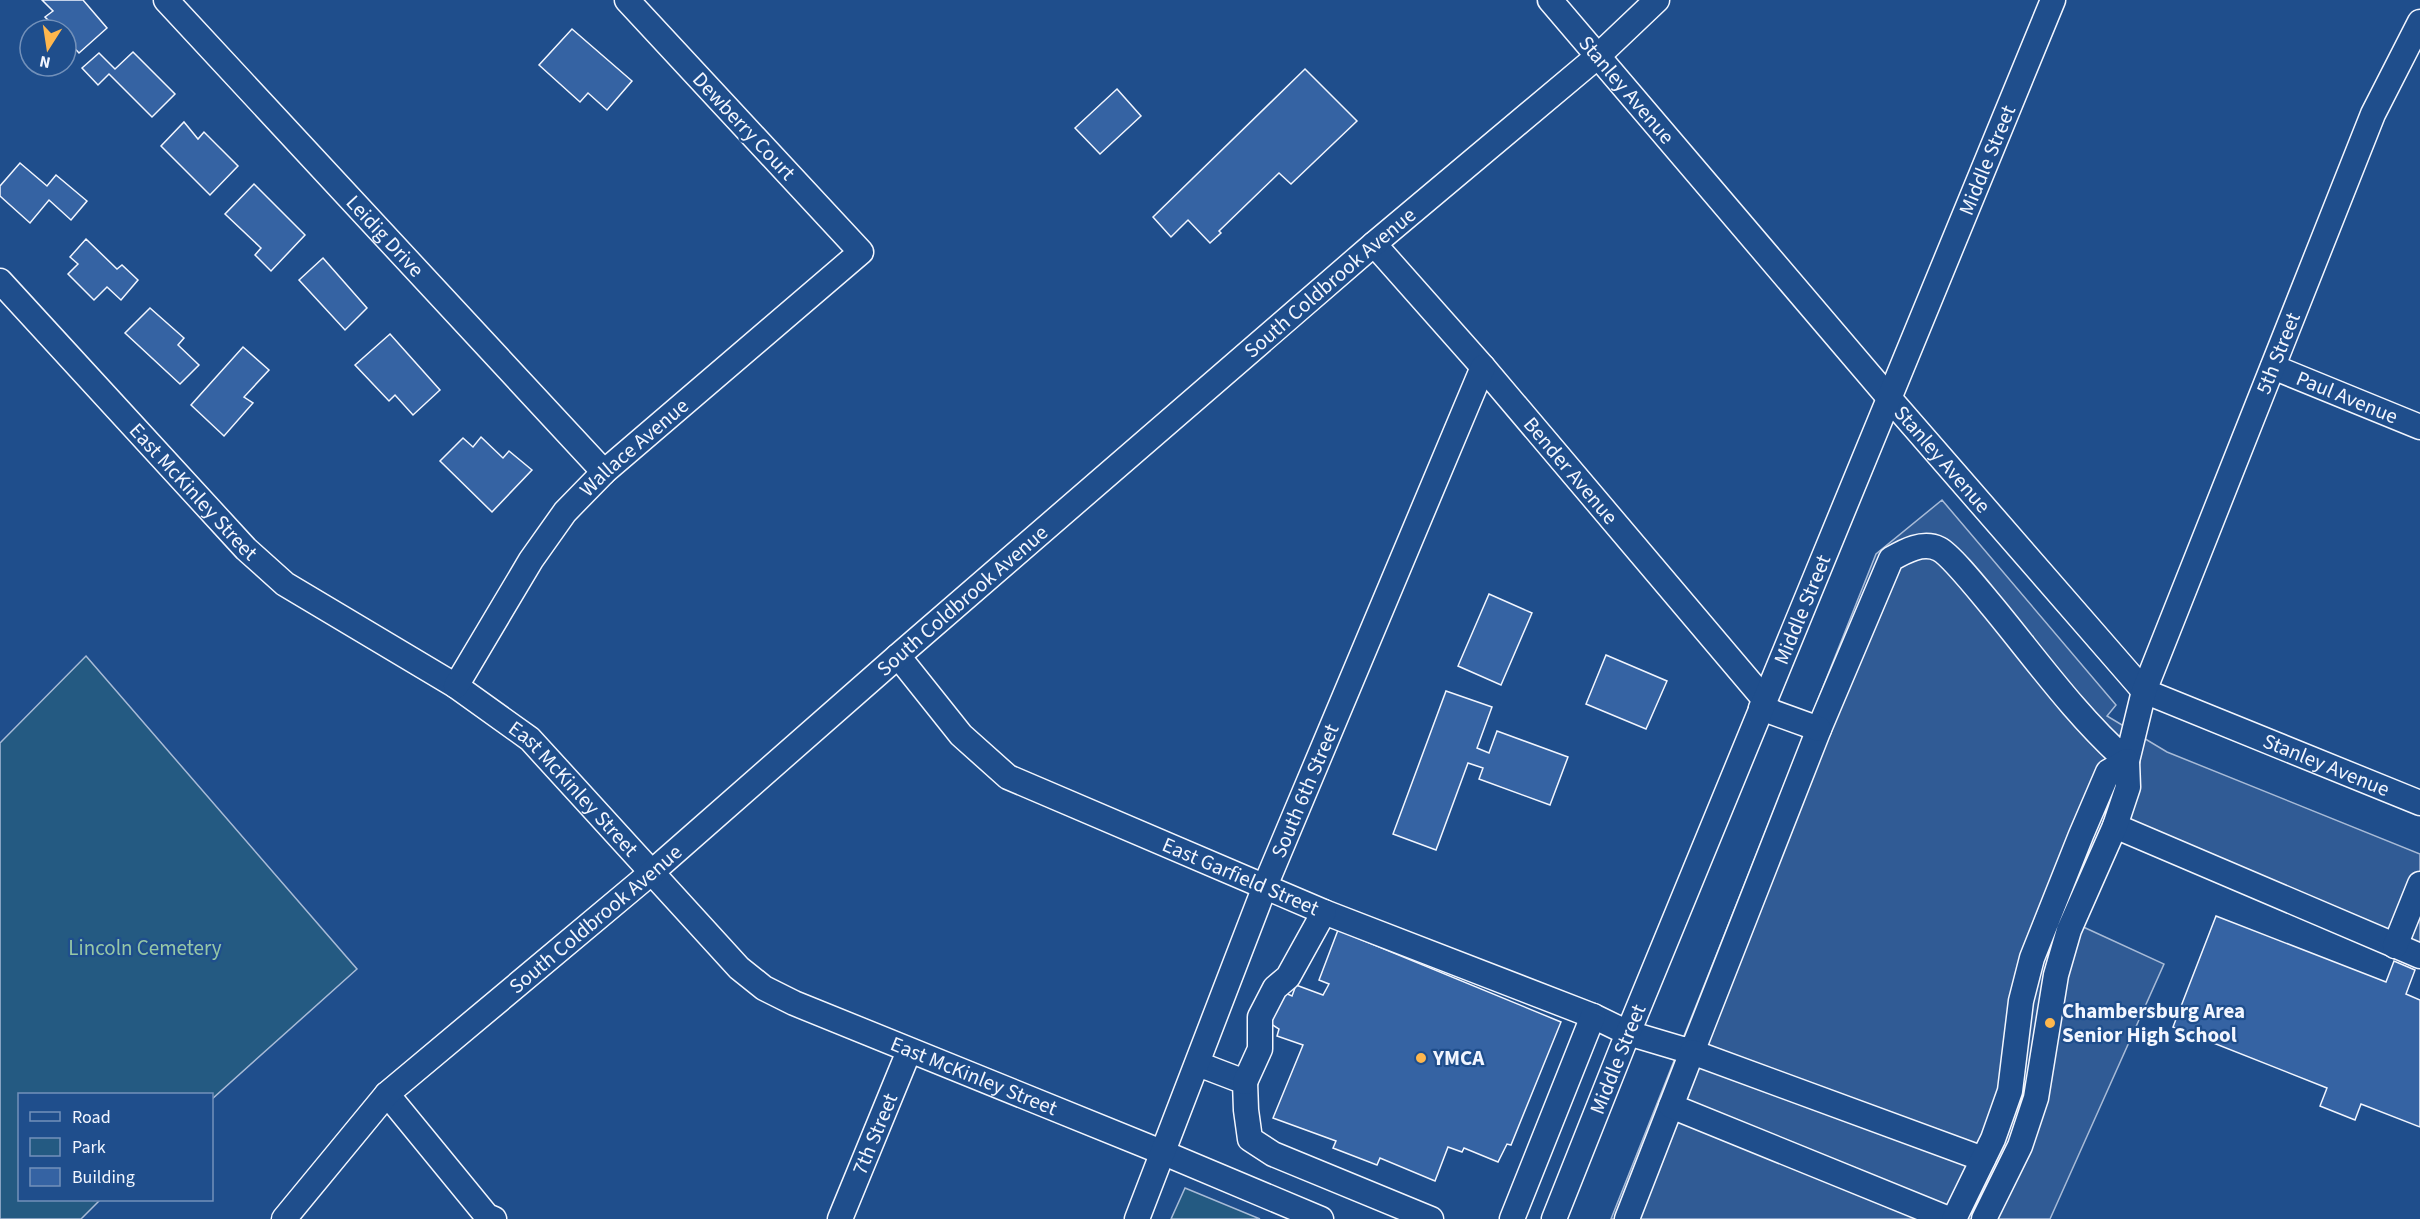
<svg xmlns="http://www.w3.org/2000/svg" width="2420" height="1219" viewBox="0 0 2420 1219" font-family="'Source Sans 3',sans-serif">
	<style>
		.green { fill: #245a82; stroke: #a8bbd7; stroke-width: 1.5 }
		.parking { fill: #305b95; stroke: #a8bbd7; stroke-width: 1.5 }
		.building { fill: #3563a3; stroke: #f2f6ff; stroke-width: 1.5 }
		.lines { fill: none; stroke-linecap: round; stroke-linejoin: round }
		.minor-casing { stroke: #f2f6ff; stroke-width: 27 }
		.minor { stroke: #1f4e8c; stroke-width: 24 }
		.poi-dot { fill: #ffb74d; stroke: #1f4e8c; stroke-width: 2 }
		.labels { text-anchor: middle; stroke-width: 4.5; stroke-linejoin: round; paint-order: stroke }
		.street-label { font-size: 21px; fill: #f2f6ff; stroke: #1f4e8c }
		.park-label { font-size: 21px; fill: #97c8a6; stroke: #1f4e8c }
		.poi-label { font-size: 21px; font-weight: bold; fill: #f2f6ff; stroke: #1f4e8c; text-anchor: start }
	</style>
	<rect width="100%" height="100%" fill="#1f4e8c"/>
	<g class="green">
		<polygon points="86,656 357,969 212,1099 212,1094 20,1094 20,1200 100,1200 81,1219 0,1219 0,743"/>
		<polygon points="1185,1188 1260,1219 1171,1219"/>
	</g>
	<polygon class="parking" points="1942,500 2116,705 2107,716 2167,752 2420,854 2420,965 2114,838 2079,925 2164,964 2050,1219 1611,1219 1876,554"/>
	<g class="building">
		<polygon points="42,0 83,0 107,28 79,53 66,39 66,30 58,30 45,17 53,11"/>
		<polygon points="572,29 632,81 607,110 588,93 580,102 539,65"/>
		<polygon points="133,52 175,94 152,117 109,74 98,85 82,68 99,53 115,69"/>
		<polygon points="1305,69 1357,121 1291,184 1279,173 1219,231 1221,233 1210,243 1188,220 1171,237 1153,217"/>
		<polygon points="1117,89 1141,116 1100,154 1075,128"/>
		<polygon points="184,122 198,139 204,132 238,166 210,195 161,146"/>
		<polygon points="20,163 47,186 56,175 87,201 71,220 49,200 30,223 0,196 0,186"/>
		<polygon points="254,184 305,235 271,271 255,255 261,248 225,214"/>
		<polygon points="86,239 117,269 122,265 138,280 121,300 107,287 94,300 68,274 78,264 70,257"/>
		<polygon points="323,258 367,308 345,330 299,280"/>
		<polygon points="150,308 184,338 178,345 199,365 180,384 125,333"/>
		<polygon points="390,334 440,390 413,415 395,395 389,401 355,365"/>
		<polygon points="243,347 269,370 244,397 253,403 224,436 191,405"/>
		<polygon points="481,437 503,458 509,451 532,470 492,512 440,461 463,438 473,447"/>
		<polygon points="1489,594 1532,613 1501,685 1458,666"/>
		<polygon points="1606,655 1667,681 1646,729 1586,704"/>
		<polygon points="1446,691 1492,707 1477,748 1489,753 1497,731 1568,757 1550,805 1479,779 1483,768 1468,763 1436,850 1393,834"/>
		<polygon points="2216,916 2386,982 2394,961 2415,970 2406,994 2420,1000 2420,1127 2361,1104 2355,1120 2320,1106 2327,1088 2173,1027"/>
		<polygon points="1338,930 1561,1022 1511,1145 1507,1144 1498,1162 1464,1148 1462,1152 1448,1147 1435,1181 1380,1158 1377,1165 1333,1148 1336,1141 1273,1118 1303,1045 1277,1036 1279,1029 1271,1024 1283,992 1292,996 1296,985 1323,995 1329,984 1319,980"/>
	</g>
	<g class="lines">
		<g class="minor-casing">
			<g id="minor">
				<path id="s1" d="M166 0 604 472"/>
				<path id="s2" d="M1550 0 1890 399 2144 691 2420 803"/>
				<path id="s3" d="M1374 244 1483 367 1765 700"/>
				<path id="s4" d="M0 281 246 549 285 584 456 686 530 739 739 968 764 988 794 1003 1164 1153 1321 1219"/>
				<path id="s5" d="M2273 367 2420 427"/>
				<path id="s6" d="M898 656 961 735 1008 777 1324 912 1593 1016 1628 1033 1692 1052 1819 729 1891 559C1905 551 1923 541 1939 549 1951 555 1981 593 1992 606 2035 658 2076 716 2127 761L2144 691 2373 114 2420 22"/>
				<path id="s7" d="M456 686 531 560 565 512 604 472 861 252 627 0"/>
				<polyline points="1761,708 1819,729"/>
				<polyline points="2115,826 2420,956"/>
				<polyline points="2395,946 2420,884"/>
				<polyline points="1198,1064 1245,1082 1246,1110 1250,1139 1273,1154 1431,1219"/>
				<polyline points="1245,1082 1260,1049 1260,1017 1275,988 1288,977 1324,912"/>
				<polyline points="387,1094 487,1216 494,1219"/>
				<path id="s8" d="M284 1219 387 1094 651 873 898 656 1374 244 1598 56 1657 0"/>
				<path id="s9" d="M840 1219 909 1051"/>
				<path id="s10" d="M1137 1219 1265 886 1483 367"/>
				<polyline points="1512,1219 1593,1016"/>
				<path id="s11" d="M1554 1219 1628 1033 2053 0"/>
				<polyline points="1627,1219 1671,1106"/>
				<polyline points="1949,1219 1671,1106 1692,1052 1983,1159"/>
				<polyline points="1954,1219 1993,1139 2010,1091 2021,1001 2032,958 2081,835 2108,772 2127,761 2128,787 2115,826 2069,930 2056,975 2036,1098 2020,1146 1984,1219"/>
			</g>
		</g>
		<use href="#minor" class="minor"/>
	</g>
	<g class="poi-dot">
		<circle cx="2050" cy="1023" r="6"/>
		<circle cx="1421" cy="1058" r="6"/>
	</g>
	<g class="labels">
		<g class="street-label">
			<text dy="7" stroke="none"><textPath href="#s2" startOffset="118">Stanley Avenue</textPath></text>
			<text transform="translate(744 126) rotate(47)" y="7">Dewberry Court</text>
			<text dy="7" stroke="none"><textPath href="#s11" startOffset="1144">Middle Street</textPath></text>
			<text dy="7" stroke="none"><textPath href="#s1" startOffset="322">Leidig Drive</textPath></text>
			<text dy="7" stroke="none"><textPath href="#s8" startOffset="1406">South Coldbrook Avenue</textPath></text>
			<text dy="7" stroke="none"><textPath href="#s6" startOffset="2204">5th Street</textPath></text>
			<text dy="7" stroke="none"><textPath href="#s5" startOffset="80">Paul Avenue</textPath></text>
			<text dy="7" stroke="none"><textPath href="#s7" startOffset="300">Wallace Avenue</textPath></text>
			<text dy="7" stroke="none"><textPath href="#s2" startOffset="604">Stanley Avenue</textPath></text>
			<text dy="7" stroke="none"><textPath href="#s3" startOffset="300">Bender Avenue</textPath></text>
			<text dy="7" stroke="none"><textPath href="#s4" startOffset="286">East McKinley Street</textPath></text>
			<text dy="7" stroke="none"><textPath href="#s8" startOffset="920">South Coldbrook Avenue</textPath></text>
			<text dy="7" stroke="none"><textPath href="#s11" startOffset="658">Middle Street</textPath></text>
			<text dy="7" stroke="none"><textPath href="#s2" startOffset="1108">Stanley Avenue</textPath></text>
			<text dy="7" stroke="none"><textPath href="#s4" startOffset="772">East McKinley Street</textPath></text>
			<text dy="7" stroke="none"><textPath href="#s10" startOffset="460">South 6th Street</textPath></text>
			<text dy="7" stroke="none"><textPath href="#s6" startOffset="417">East Garfield Street</textPath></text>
			<text dy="7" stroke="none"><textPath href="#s8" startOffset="434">South Coldbrook Avenue</textPath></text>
			<text dy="7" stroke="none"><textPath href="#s11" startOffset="172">Middle Street</textPath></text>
			<text dy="7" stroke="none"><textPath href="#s4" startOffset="1276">East McKinley Street</textPath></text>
			<text dy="7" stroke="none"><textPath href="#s9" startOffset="92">7th Street</textPath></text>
		</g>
		<g class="park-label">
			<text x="145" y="955">Lincoln Cemetery</text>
		</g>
		<g class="poi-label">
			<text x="2062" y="1018">Chambersburg Area<tspan x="2062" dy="24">Senior High School</tspan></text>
			<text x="1433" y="1065">YMCA</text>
		</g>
	</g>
	<rect x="18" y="1093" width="195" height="108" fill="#1f4e8c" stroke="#7391ba" stroke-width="1.5"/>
	<rect x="30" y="1112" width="30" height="9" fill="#1f4e8c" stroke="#7391ba" stroke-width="1.5"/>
	<text x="72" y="1123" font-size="18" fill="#f2f6ff">Road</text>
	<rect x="30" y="1138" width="30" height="18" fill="#245a82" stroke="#7391ba" stroke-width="1.5"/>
	<text x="72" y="1153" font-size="18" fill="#f2f6ff">Park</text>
	<rect x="30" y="1168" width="30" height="18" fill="#3563a3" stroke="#7391ba" stroke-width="1.5"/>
	<text x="72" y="1183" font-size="18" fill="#f2f6ff">Building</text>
	<g transform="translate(48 48) rotate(192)"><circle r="28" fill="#1f4e8c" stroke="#7391ba" stroke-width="1.5"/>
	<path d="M0-4.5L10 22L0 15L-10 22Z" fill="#ffb74d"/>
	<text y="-9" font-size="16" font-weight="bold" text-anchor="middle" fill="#f2f6ff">N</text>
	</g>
</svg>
